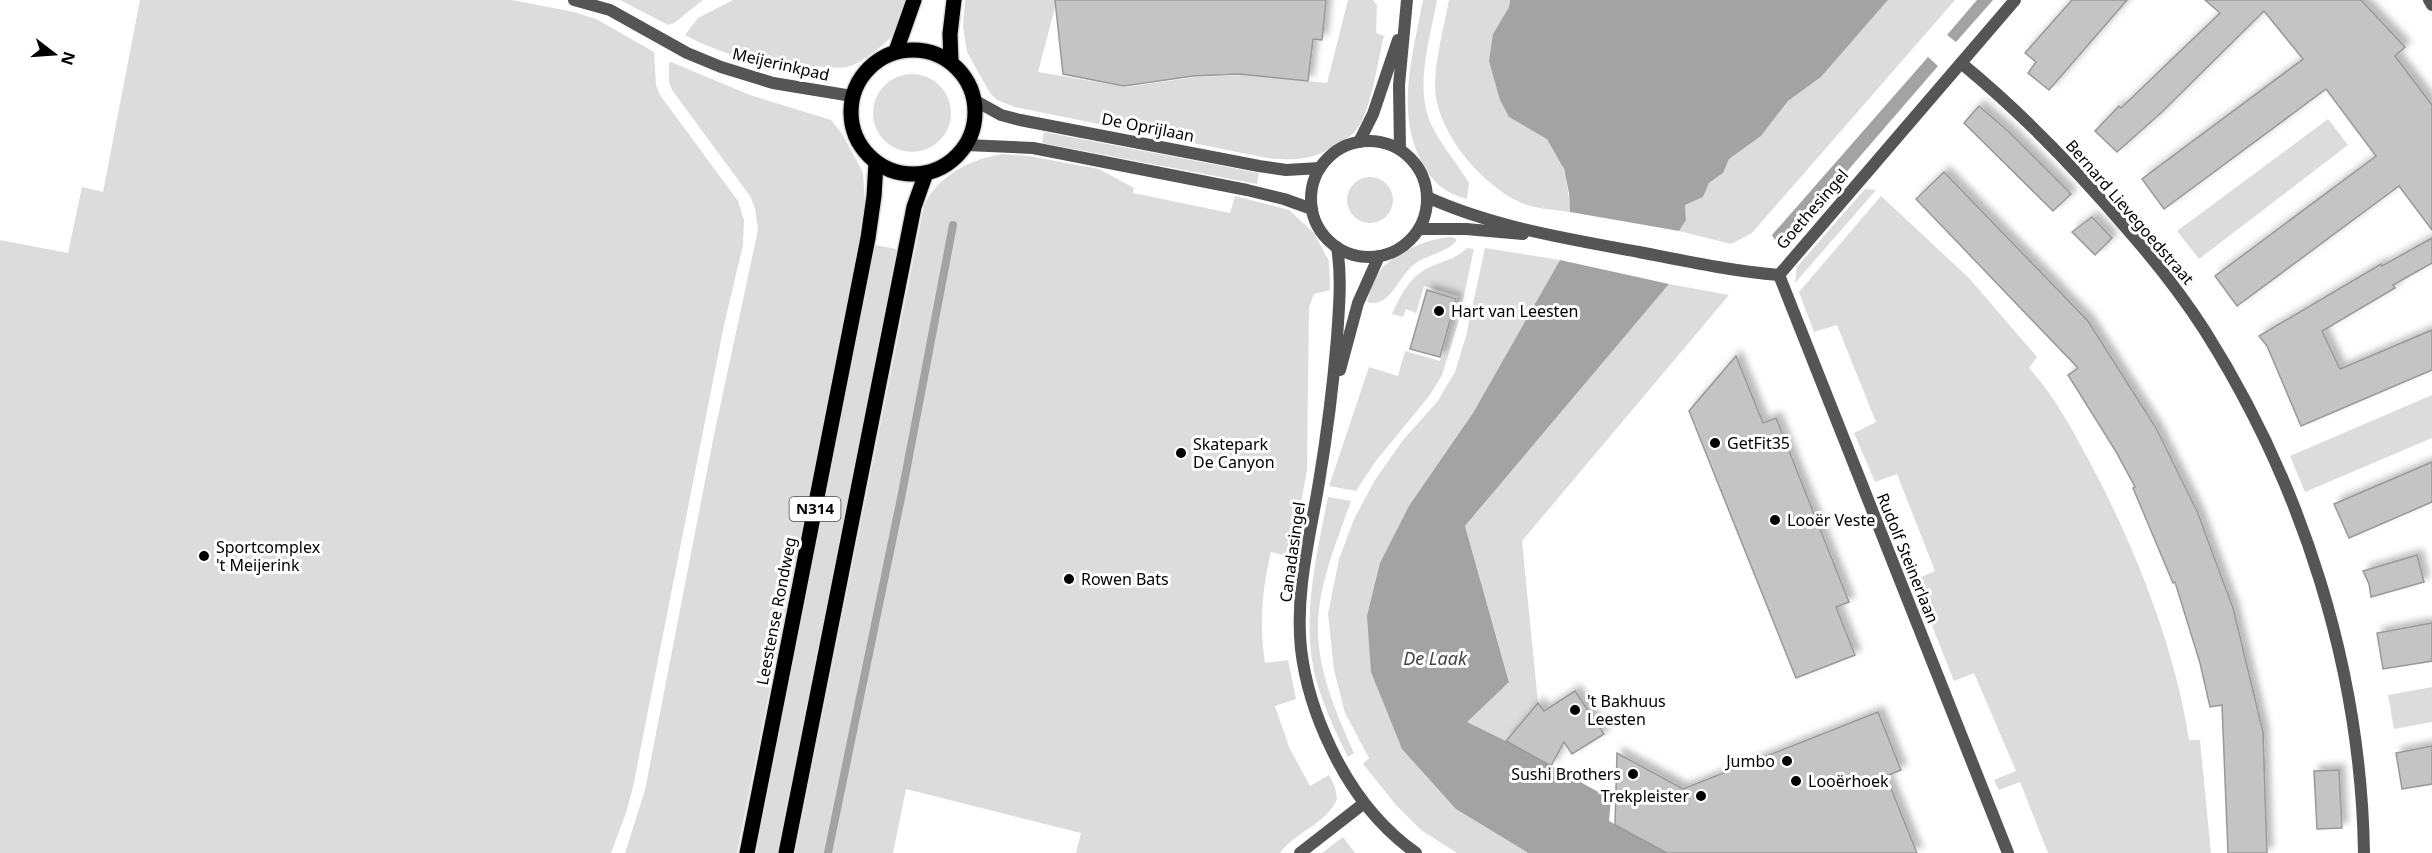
<svg xmlns="http://www.w3.org/2000/svg" width="2432" height="853" viewBox="0 0 2432 853" font-family="'Noto Sans',sans-serif">
	<style>
		.green { fill: #dcdcdc }
		.water { fill: #a3a3a3 }
		.lines { fill: none; stroke-linecap: round; stroke-linejoin: round }
		.stream { stroke: #a3a3a3; stroke-width: 8 }
		.building { fill: #c4c4c4; stroke: #999; stroke-width: 1.5; filter: url(#shadow) }
		.primary-casing { stroke: #dbdbdb; stroke-width: 18 }
		.street { stroke: #555; stroke-width: 12 }
		.primary { stroke: #000; stroke-width: 15 }
		.poi-dot { fill: #000; stroke: #fff; stroke-width: 2 }
		.labels { text-anchor: middle; stroke-width: 6; stroke-linejoin: round; paint-order: stroke }
		.shield { fill: #fff; stroke: #4c4c4c; stroke-width: 1.5 }
		.shield-label { font-size: 15px; font-weight: bold; fill: #000 }
		.street-label { font-size: 16px; fill: #000; stroke: #fff }
		.poi-label { font-size: 16px; fill: #000; stroke: #fff; text-anchor: start }
		.water-label { font-size: 18px; font-style: italic; fill: #444; stroke: #fff }
	</style>
	<defs>
		<filter id="shadow"><feDropShadow dx="5.5" dy="-5.5" stdDeviation="3" flood-color="#0004"/></filter>
	</defs>
	<rect width="100%" height="100%" fill="#fff"/>
	<g class="green">
		<polygon points="140,0 512,0 574,12 596,19 654,52 656,85 660,95 738,201 744,220 743,245 724,325 633,787 626,813 611,853 0,853 0,240 68,253 82,187 103,192"/>
		<polygon points="620,0 703,0 674,23 668,25"/>
		<path d="M733 0H906C903 9 901 22 896 31 891 40 864 61 853 65 841 70 826 67 813 66 763 63 729 59 685 35L698 18Z"/>
		<path d="M965 0H1057L1038 72 1127 87 1196 77 1247 75 1327 83 1348 0H1373L1377 5 1376 33 1384 36C1378 59 1372 106 1359 126 1354 134 1346 139 1338 144 1314 160 1295 161 1267 158L1015 107 997 100 990 93 967 52 963 26Z"/>
		<path d="M1423 0H1437C1430 40 1413 90 1433 128 1443 148 1458 164 1469 183L1467 199C1445 193 1433 183 1422 163 1395 112 1413 54 1423 0Z"/>
		<path d="M1449 0H1510L1509 7 1493 34 1509 117C1521 124 1535 130 1546 138 1564 153 1569 190 1570 212 1557 210 1542 209 1530 206 1486 192 1435 132 1435 86 1435 60 1444 26 1449 0Z"/>
		<polygon points="1888,0 1955,0 1752,233 1731,244 1679,231 1686,220 1685,205 1703,197 1709,183 1723,173 1729,159 1761,136 1788,101 1821,77"/>
		<polygon points="671,62 750,95 831,120 843,135 863,173 865,203 861,233 737,853 625,853 645,790 714,435 758,230 755,208 750,196 672,90 669,82 669,63"/>
		<circle cx="912" cy="113" r="39"/>
		<polygon points="2328,119 2348,145 2199,259 2177,231"/>
		<polygon points="1044,132 1259,173 1257,184 1042,143"/>
		<path d="M1003 154 1029 156 1099 169 1134 188 1133 193 1230 213 1235 196 1289 210 1314 233 1329 261 1330 290 1314 294 1309 307 1307 470 1291 557 1271 552C1262 589 1259 625 1265 663L1288 660 1296 699 1275 706 1289 747 1310 786 1329 775 1335 787 1337 799C1328 823 1295 832 1280 853H1076L1081 833 906 789 893 853H795L924 206C936 176 973 158 1003 154Z"/>
		<circle cx="1370" cy="200" r="23"/>
		<polygon points="1865,189 1876,190 1795,283 1797,267 1802,261"/>
		<path d="M1881 196 1969 278 2037 357 2029 368C2050 391 2067 420 2082 448 2129 532 2175 644 2189 740H2200L2211 853H2048L2020 782 1999 790 1994 780 2016 771 1974 673 1954 681 1914 580 1935 571 1897 474 1875 482 1854 433 1876 422 1837 325 1814 332 1799 292Z"/>
		<path d="M1452 237 1457 240C1447 253 1429 254 1416 263 1398 275 1391 309 1367 302 1370 293 1372 282 1377 275 1391 253 1428 238 1452 237Z"/>
		<polygon points="875,245 897,249 777,853 756,853"/>
		<path d="M1467 248 1474 249 1458 323 1442 375 1430 395 1375 462 1356 491 1329 486 1369 367 1398 376 1405 351 1440 361 1458 296 1424 286 1416 313 1406 309 1403 317 1392 314C1400 296 1410 276 1430 267 1443 261 1456 259 1467 248Z"/>
		<polygon points="1485,248 1560,260 1473,413 1380,563 1522,849 1528,853 1457,853 1421,830 1396,805 1363,764 1369,758 1345,713 1334,670 1328,614 1339,559 1354,519 1375,480 1403,440 1437,402 1455,372 1466,336"/>
		<polygon points="1669,284 1729,295 1522,541 1538,703 1506,741 1466,722 1509,681 1465,526"/>
		<polygon points="2432,395 2432,438 2305,492 2290,456"/>
		<path d="M1328 497 1351 501C1337 541 1319 583 1318 625 1317 670 1336 712 1354 753L1348 757C1334 729 1321 701 1314 671 1302 614 1317 553 1328 497Z"/>
		<polygon points="2432,687 2432,722 2394,729 2388,695"/>
		<polygon points="1343,837 1355,853 1322,853"/>
	</g>
	<g class="water">
		<polygon points="1510,0 1888,0 1821,77 1788,101 1761,136 1729,159 1723,173 1709,183 1703,197 1685,205 1686,220 1679,231 1570,212 1569,193 1564,169 1547,139 1509,117 1500,100 1489,61 1493,34 1509,7"/>
		<polygon points="1977,0 1993,0 1956,42 1947,35"/>
		<polygon points="1928,57 1938,66 1780,249 1772,235"/>
		<polygon points="1560,260 1669,284 1465,526 1509,682 1467,722 1506,741 1611,799 1609,821 1667,853 1528,853 1522,849 1456,809 1402,749 1371,672 1367,616 1380,563 1409,506 1473,413"/>
	</g>
	<g class="lines">
		<polyline class="stream" points="828,853 902,493 953,225"/>
	</g>
	<g class="building">
		<polygon points="1055,0 1326,0 1322,40 1313,39 1308,81 1239,74 1193,76 1124,86 1063,74"/>
		<polygon points="2072,0 2127,0 2049,90 2028,73 2036,62 2025,53"/>
		<polygon points="2205,0 2361,0 2405,47 2395,56 2432,105 2432,230 2399,186 2237,306 2215,276 2376,156 2326,89 2164,209 2142,179 2303,59 2264,11 2162,112 2117,152 2095,131 2119,106 2121,108 2220,13"/>
		<polygon points="1979,106 2008,131 2071,194 2053,211 1964,123"/>
		<polygon points="1944,172 2088,321 2156,428 2197,511 2233,608 2263,732 2267,853 2228,853 2222,705 2210,707 2200,663 2175,582 2173,583 2133,488 2135,487 2115,450 2068,375 2078,368 1916,199"/>
		<polygon points="2092,217 2112,238 2095,255 2072,232"/>
		<polygon points="2432,238 2432,263 2393,285 2395,288 2322,331 2340,369 2432,330 2432,370 2301,426 2267,346 2259,336 2381,264 2382,266"/>
		<polygon points="1427,290 1456,299 1440,357 1410,349"/>
		<polygon points="1736,356 1763,423 1776,418 1849,602 1836,607 1855,655 1796,678 1689,411"/>
		<polygon points="2432,462 2432,502 2349,538 2334,504"/>
		<polygon points="2417,555 2424,582 2371,597 2369,584 2363,571"/>
		<polygon points="2432,623 2432,661 2383,669 2377,633"/>
		<polygon points="1575,691 1604,734 1572,754 1564,742 1551,766 1506,741 1538,703 1544,711"/>
		<polygon points="1878,712 1901,770 1886,776 1917,853 1667,853 1615,825 1617,753 1683,789"/>
		<polygon points="2432,746 2432,784 2402,789 2396,753"/>
		<polygon points="2339,770 2342,828 2317,829 2314,771"/>
	</g>
	<g class="lines">
		<g class="primary-casing">
			<g id="primary">
				<circle cx="913" cy="112" r="62"/>
				<polyline points="896,51 914,0"/>
				<polyline points="951,62 950,34 954,0"/>
				<polyline points="747,853 868,238 874,196 876,163"/>
				<polyline points="786,853 914,207 926,173"/>
			</g>
		</g>
		<g class="street">
			<polyline points="574,0 610,10 687,53 721,67 773,83 852,96"/>
			<polyline points="2429,0 2432,5"/>
			<path d="M1961 63C2022 113 2076 169 2127 229 2155 261 2182 295 2205 331 2303 486 2361 669 2364 853"/>
			<polyline points="974,100 1001,115 1020,120 1259,166 1286,170 1320,168"/>
			<circle cx="1369" cy="199" r="58"/>
			<polyline points="1359,142 1373,114 1398,40"/>
			<polyline points="966,145 1033,148 1247,190 1284,199 1312,209"/>
			<polyline points="1400,149 1399,85 1407,0"/>
			<path d="M1427 197C1493 227 1568 239 1639 252 1685 261 1731 271 1779 275"/>
			<polyline points="1419,229 1466,229 1523,234"/>
			<path d="M1337 247C1342 278 1339 308 1337 338 1333 387 1327 434 1319 482 1310 537 1295 592 1301 649 1305 683 1316 717 1331 748 1351 790 1378 826 1416 853"/>
			<polyline points="1779,275 2008,853"/>
			<polyline points="1779,275 2015,0"/>
			<polyline points="1340,370 1358,303 1379,256"/>
			<polyline points="1300,853 1363,804"/>
		</g>
		<use href="#primary" class="primary"/>
	</g>
	<g class="poi-dot">
		<circle cx="1439" cy="311" r="6"/>
		<circle cx="1715" cy="443" r="6"/>
		<circle cx="1181" cy="453" r="6"/>
		<circle cx="1775" cy="520" r="6"/>
		<circle cx="204" cy="556" r="6"/>
		<circle cx="1069" cy="579" r="6"/>
		<circle cx="1575" cy="710" r="6"/>
		<circle cx="1787" cy="761" r="6"/>
		<circle cx="1633" cy="774" r="6"/>
		<circle cx="1796" cy="781" r="6"/>
		<circle cx="1701" cy="796" r="6"/>
	</g>
	<g class="labels">
		<rect class="shield" x="789.5" y="497" width="51" height="24" rx="4.5"/>
		<g class="shield-label">
			<text x="815" y="514">N314</text>
		</g>
		<g class="street-label">
			<text transform="translate(781 64) rotate(13)" y="6">Meijerinkpad</text>
			<text transform="translate(1148 127) rotate(11)" y="6">De Oprijlaan</text>
			<text transform="translate(1812 209) rotate(-49)" y="6">Goethesingel</text>
			<text transform="translate(2130 212) rotate(49)" y="6">Bernard Lievegoedstraat</text>
			<text transform="translate(1292 552) rotate(-82)" y="6">Canadasingel</text>
			<text transform="translate(1908 558) rotate(68)" y="6">Rudolf Steinerlaan</text>
			<text transform="translate(776 611) rotate(-79)" y="6">Leestense Rondweg</text>
		</g>
		<g class="poi-label">
			<text x="1451" y="317">Hart van Leesten</text>
			<text x="1727" y="449">GetFit35</text>
			<text x="1193" y="450">Skatepark<tspan x="1193" dy="18">De Canyon</tspan></text>
			<text x="1787" y="526">Looër Veste</text>
			<text x="216" y="553">Sportcomplex<tspan x="216" dy="18">'t Meijerink</tspan></text>
			<text x="1081" y="585">Rowen Bats</text>
			<text x="1587" y="707">'t Bakhuus<tspan x="1587" dy="18">Leesten</tspan></text>
			<text x="1775" y="767" text-anchor="end">Jumbo</text>
			<text x="1621" y="780" text-anchor="end">Sushi Brothers</text>
			<text x="1808" y="787">Looërhoek</text>
			<text x="1689" y="802" text-anchor="end">Trekpleister</text>
		</g>
		<g class="water-label">
			<text x="1435" y="665">De Laak</text>
		</g>
	</g>
	<g transform="translate(54 54) rotate(107)" stroke="#ffffff" stroke-width="4.5" paint-order="stroke">
	<path d="M0-4.5L10 22L0 15L-10 22Z" fill="#000000"/>
	<text y="-9" font-size="16" font-weight="bold" text-anchor="middle" fill="#000000">N</text>
	</g>
</svg>
